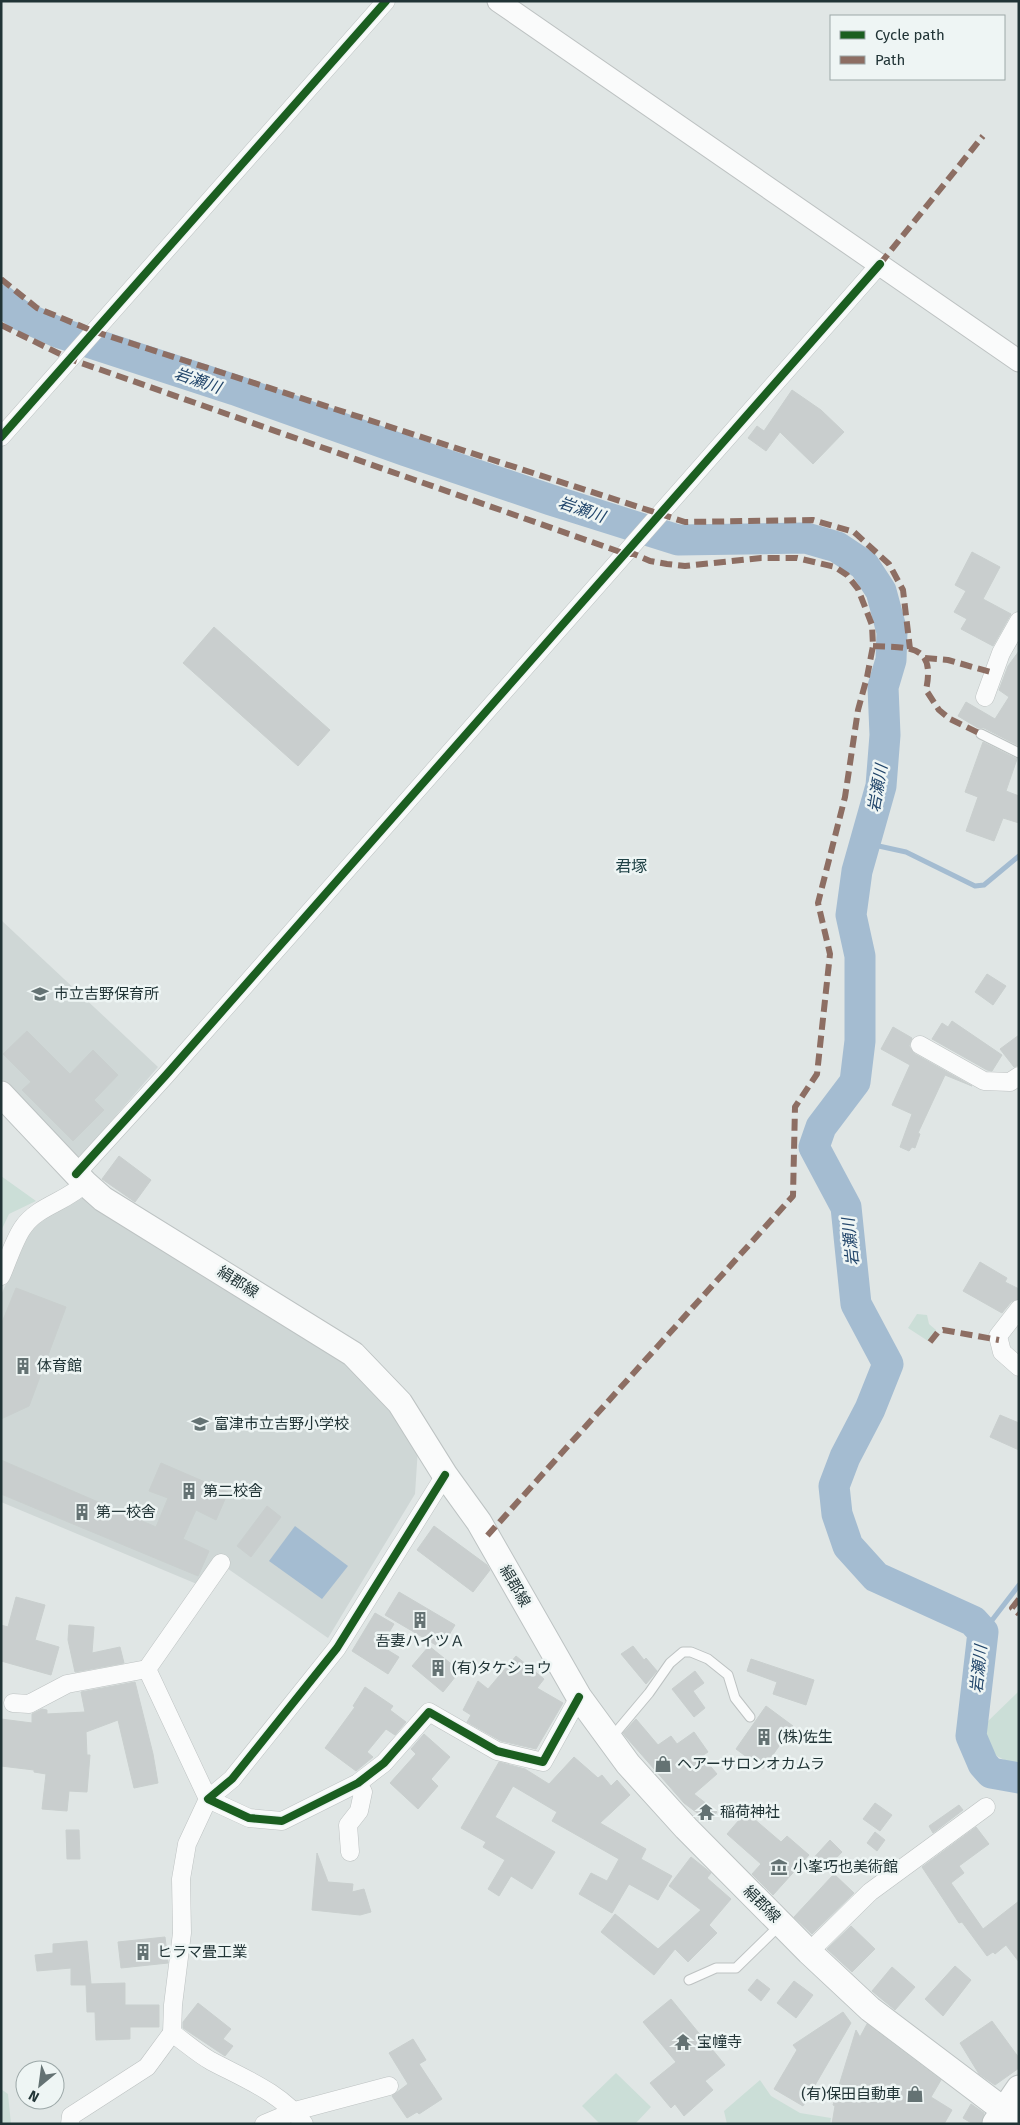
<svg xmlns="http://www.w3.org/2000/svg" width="1020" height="2125" viewBox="0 0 1020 2125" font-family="'Fira Sans','Noto Sans JP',sans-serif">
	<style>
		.built { fill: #cfd7d6 }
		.green { fill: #cbded7 }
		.water { fill: #a4bcd1 }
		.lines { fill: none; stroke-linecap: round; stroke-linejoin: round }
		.stream { stroke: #a4bcd1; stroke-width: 5 }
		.river { stroke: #a4bcd1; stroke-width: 31 }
		.building { fill: #c9cece; stroke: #c9cfce }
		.service-casing { stroke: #bdc2c2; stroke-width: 11 }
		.minor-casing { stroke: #bdc2c2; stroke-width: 19 }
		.tertiary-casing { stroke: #bdc2c2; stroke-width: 23 }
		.secondary-casing { stroke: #bdc3c3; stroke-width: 27 }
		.service { stroke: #fafbfb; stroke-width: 9 }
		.minor { stroke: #fafbfb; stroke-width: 18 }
		.tertiary { stroke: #fafbfb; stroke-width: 21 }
		.secondary { stroke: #fafbfb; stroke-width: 25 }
		.quiet { stroke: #8d6e63; stroke-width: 6; stroke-dasharray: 12 6; stroke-linecap: butt }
		.cycleway-casing { stroke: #eef5f4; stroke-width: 11 }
		.cycleway { stroke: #1b5e20; stroke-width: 8 }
		.labels { text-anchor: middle; stroke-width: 5; stroke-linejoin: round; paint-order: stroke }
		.poi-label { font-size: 15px; fill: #213436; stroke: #eef5f4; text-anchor: start }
		.street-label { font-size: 15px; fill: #213436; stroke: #eef5f4 }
		.water-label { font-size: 16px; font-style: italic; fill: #22466b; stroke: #eef5f4 }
		.neighbourhood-label { font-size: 16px; fill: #204246; stroke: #eef5f4 }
	</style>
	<rect width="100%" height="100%" fill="#e0e6e5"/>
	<g class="built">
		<polygon points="1,920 158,1067 80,1157 73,1158 1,1078"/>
		<polygon points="82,1197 358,1370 418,1448 415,1494 328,1638 221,1564 204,1587 1,1502 1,1295 32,1226"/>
	</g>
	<g class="green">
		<polygon points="1,1176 36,1201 9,1214 1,1231"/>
		<polygon points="917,1314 927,1315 929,1324 936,1330 928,1341 908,1328"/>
		<polygon points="1019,1691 1019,1765 1016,1766 993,1754 977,1735 985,1724"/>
		<polygon points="616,2073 651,2107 635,2124 600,2124 582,2106"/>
		<polygon points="760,2080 771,2096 800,2113 831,2118 830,2124 727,2124 724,2111"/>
		<polygon points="1,2089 8,2094 11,2124 1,2124"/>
	</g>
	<polygon class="water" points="295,1526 348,1566 322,1599 269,1561"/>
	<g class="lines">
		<g class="stream">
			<polyline points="865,843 906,852 975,886 984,885 1019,856"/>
			<polyline points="983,1632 1019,1585"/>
		</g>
		<polyline class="river" points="1,300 18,314 57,332 235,390 406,451 551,500 678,540 806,538 837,547 864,565 881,591 892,632 891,660 883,687 885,735 881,786 857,871 851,915 860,956 860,1041 855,1082 821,1127 814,1147 846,1207 856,1304 888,1364 870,1409 845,1457 834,1486 837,1514 848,1546 876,1577 973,1621 983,1632 971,1736 983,1764 991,1773 1019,1778"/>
	</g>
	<g class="building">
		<polygon points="792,390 821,410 844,432 813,464 780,432 766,451 748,438 757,426 764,431"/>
		<polygon points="972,552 1000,567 983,599 1011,614 993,646 961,629 967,619 954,612 966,591 955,585"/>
		<polygon points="214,627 330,730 298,766 183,663"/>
		<polygon points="1019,651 1019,746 984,728 978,728 958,716 966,702 995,719 1009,697 999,690 1008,666"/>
		<polygon points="983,742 1017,759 1006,791 1019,796 1019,823 1003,818 994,841 966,831 978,797 965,792"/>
		<polygon points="987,974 1006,986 993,1005 975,992"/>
		<polygon points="952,1021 1002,1055 992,1071 987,1070 932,1039 942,1023 948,1027"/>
		<polygon points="893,1027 912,1038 909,1046 915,1054 972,1086 945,1075 918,1133 920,1134 915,1148 912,1147 909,1151 900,1147 912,1114 892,1105 910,1065 881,1049"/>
		<polygon points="27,1031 70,1074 93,1050 118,1075 94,1100 104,1110 73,1141 22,1090 31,1082 3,1054"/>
		<polygon points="1019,1035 1019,1065 1014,1067 1000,1049"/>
		<polygon points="119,1156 151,1180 135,1202 102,1179"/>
		<polygon points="980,1262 1007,1278 1005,1282 1019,1289 1019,1299 1011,1302 1002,1313 963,1291"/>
		<polygon points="16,1288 66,1307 29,1406 1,1419 1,1325"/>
		<polygon points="1000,1415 1019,1423 1019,1450 990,1437"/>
		<polygon points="1,1460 156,1527 168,1498 149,1491 161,1463 228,1492 216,1520 196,1510 183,1539 209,1551 198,1576 1,1494"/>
		<polygon points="267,1506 281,1517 251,1557 237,1546"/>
		<polygon points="434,1526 487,1565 490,1570 473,1592 417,1550"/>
		<polygon points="399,1592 455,1625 441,1648 385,1615"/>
		<polygon points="16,1597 45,1605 35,1640 59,1647 51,1675 1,1661 1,1625 8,1627"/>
		<polygon points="375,1613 394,1624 381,1646 399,1657 388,1674 352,1651"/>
		<polygon points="69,1625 94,1627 92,1653 120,1647 124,1663 75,1672 68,1640"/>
		<polygon points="429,1646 460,1671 443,1692 412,1666"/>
		<polygon points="633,1646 644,1660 646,1658 657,1671 646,1684 621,1654"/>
		<polygon points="516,1656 544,1679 537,1688 563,1703 536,1749 501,1741 467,1722 471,1715 463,1710 478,1681 488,1689"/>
		<polygon points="751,1659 814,1680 806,1705 773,1694 777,1682 747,1671"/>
		<polygon points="695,1671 704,1683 693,1691 705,1708 694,1717 672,1689"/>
		<polygon points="135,1682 153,1754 158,1783 134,1788 118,1720 86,1732 87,1755 90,1755 87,1792 69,1791 67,1811 42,1809 46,1774 34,1772 34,1770 1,1766 1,1719 32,1723 32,1714 42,1709 47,1710 47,1714 85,1712 81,1692"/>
		<polygon points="365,1687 393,1706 390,1710 406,1722 395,1735 386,1729 367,1752 373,1757 356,1771 325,1748 355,1707 353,1706"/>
		<polygon points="766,1706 793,1726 763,1769 736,1749"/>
		<polygon points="636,1719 658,1745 671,1736 677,1744 694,1732 708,1752 702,1756 717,1774 694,1794 717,1812 709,1822 684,1803 626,1737 623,1733"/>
		<polygon points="424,1734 450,1757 431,1779 438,1786 418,1809 390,1783 416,1754 411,1749"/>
		<polygon points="574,1757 598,1778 602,1775 611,1786 617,1780 630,1795 600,1823 646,1849 641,1859 672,1876 658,1900 629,1884 612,1913 579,1894 591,1873 607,1881 619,1859 552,1821 557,1812 513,1786 495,1817 555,1852 532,1889 511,1876 499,1896 488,1889 505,1860 483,1847 486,1842 461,1828 499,1762 525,1769 549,1784"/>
		<polygon points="875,1803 892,1815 880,1831 863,1819"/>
		<polygon points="959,1805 963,1810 933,1833 929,1826"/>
		<polygon points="746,1812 781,1842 787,1836 809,1855 773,1895 752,1874 761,1864 727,1834"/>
		<polygon points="976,1827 989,1844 959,1866 964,1873 951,1883 983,1929 1019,1901 1019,1962 1006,1945 995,1954 993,1952 987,1956 962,1922 959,1923 922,1867"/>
		<polygon points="66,1830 79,1830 80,1859 67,1859"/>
		<polygon points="875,1832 885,1840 877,1851 867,1843"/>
		<polygon points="830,1840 842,1852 821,1874 809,1863"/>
		<polygon points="317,1853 328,1882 353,1884 352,1892 364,1889 371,1912 360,1915 312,1910"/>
		<polygon points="691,1857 711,1873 707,1878 731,1899 709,1925 717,1933 688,1962 675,1949 654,1975 601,1932 615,1914 658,1949 701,1910 669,1886"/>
		<polygon points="834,1874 854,1893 812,1934 794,1917"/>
		<polygon points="851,1926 875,1949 852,1972 827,1949"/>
		<polygon points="165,1937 168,1963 121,1968 118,1942"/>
		<polygon points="87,1941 91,1984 125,1983 125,2005 159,2005 159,2027 130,2027 130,2039 96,2040 95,2012 87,2012 86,1985 71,1985 71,1968 37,1971 35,1955 53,1953 53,1944"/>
		<polygon points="955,1966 971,1980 943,2016 925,1999"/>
		<polygon points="892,1967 915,1987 895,2010 872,1991"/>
		<polygon points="757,1979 770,1989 761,2001 748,1990"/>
		<polygon points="794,1981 813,1995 796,2018 777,2003"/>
		<polygon points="671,1999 725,2065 705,2081 713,2090 684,2116 675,2104 671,2108 650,2083 676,2062 643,2022"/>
		<polygon points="198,2003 231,2029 223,2039 233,2046 225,2056 183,2028 183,2022"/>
		<polygon points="843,2012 851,2023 803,2106 774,2089 797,2050 793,2045"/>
		<polygon points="992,2021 1019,2058 1019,2068 995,2085 979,2074 960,2043"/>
		<polygon points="867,2024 941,2080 931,2097 952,2110 944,2124 832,2124 835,2106 833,2105 856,2030 860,2037"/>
		<polygon points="413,2039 426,2060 419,2064 442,2099 419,2114 417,2112 407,2118 392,2096 408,2084 389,2053"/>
		<polygon points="971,2104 984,2113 981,2124 973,2124 963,2118"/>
	</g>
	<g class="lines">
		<g class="service-casing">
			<g id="service">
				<polyline points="981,734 1019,753"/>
				<polyline points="612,1737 649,1693 670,1663 683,1652 691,1652 708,1659 728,1675 735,1698 750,1717"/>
				<polyline points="689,1980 716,1968 736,1968 779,1926"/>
			</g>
		</g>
		<g class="minor-casing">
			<g id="minor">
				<polyline points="1,437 386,1"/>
				<polyline points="985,697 1001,653 1019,621"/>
				<polyline points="920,1045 984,1081 1010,1082 1019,1076"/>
				<polyline points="76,1174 166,1075 880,264"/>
				<path d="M1 1276C7 1263 15 1237 24 1226 38 1206 68 1201 85 1183"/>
				<polyline points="1019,1309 998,1336 1002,1352 1019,1367"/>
				<polyline points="445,1475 337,1648 232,1779 208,1799 249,1818 282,1821 358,1783 384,1763 429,1712 497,1751 543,1762 579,1697"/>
				<path d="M221 1563 147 1669 208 1799 187 1844 181 1879 182 1933 173 2005 172 2033C185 2042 197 2053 211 2061 243 2078 282 2093 304 2124"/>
				<polyline points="13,1703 29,1704 67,1684 147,1669"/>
				<polyline points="350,1852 348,1825 359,1811 363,1792 358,1783"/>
				<polyline points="809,1952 870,1892 986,1807"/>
				<polyline points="70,2124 71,2116 147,2067 172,2033"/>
				<polyline points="264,2124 295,2111 389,2086"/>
			</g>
		</g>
		<g class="tertiary-casing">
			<g id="tertiary">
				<polyline points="498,1 1019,361"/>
				<polyline points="1005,2111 1019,2123"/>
			</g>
		</g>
		<g class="secondary-casing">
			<g id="secondary">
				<polyline points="1,1094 85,1183 103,1199 353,1354 400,1403 445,1475 479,1522 579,1697 628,1764 686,1828 809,1952 870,2009 1005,2111"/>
				<polyline points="995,2123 1019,2088"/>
			</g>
		</g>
		<use href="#service" class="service"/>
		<use href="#minor" class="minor"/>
		<use href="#tertiary" class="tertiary"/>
		<use href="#secondary" class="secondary"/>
		<g class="quiet">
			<polyline points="880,264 983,136"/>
			<polyline points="1,279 37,308 93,331 685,522 813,520 854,532 889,564 903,590 910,649"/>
			<polyline points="1,325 70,359 626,554 634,554 650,561 667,564 685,566 761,558 797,558 835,567 847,575 858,589 872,625 873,646 867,677 858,710 845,797 818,903 830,954 817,1074 795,1107 793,1196 487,1536"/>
			<path d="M873 646C908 648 936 643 926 690L939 710 950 719 981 734"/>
			<polyline points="925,658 948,660 994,673"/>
			<polyline points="930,1342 938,1332 943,1330 999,1340"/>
			<polyline points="1019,1599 1012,1608 1019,1614"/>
		</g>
		<g class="cycleway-casing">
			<g id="cycleway">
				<polyline points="1,437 386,1"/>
				<polyline points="76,1174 166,1075 880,264"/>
				<polyline points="445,1475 337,1648 232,1779 208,1799 249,1818 282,1821 358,1783 384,1763 429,1712 497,1751 543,1762 579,1697"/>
			</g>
		</g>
		<use href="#cycleway" class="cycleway"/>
	</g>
	<defs>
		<g id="school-bare" transform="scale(1.35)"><path d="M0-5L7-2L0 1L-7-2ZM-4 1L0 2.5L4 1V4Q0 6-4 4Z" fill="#647273" stroke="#eef5f4" stroke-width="2.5" paint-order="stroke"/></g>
		<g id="building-bare" transform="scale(1.35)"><path d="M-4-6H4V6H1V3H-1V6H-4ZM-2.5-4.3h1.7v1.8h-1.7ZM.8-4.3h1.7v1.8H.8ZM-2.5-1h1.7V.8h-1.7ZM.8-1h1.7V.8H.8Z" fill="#647273" stroke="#eef5f4" stroke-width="2.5" paint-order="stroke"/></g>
		<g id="shop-bare" transform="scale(1.35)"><path d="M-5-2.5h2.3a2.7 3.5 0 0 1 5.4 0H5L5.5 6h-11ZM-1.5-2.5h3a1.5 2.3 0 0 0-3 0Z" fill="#647273" stroke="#eef5f4" stroke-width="2.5" paint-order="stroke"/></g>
		<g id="temple-bare" transform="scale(1.35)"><path d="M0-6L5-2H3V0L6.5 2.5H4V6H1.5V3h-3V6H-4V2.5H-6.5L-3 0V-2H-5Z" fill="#647273" stroke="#eef5f4" stroke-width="2.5" paint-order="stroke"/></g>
		<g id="museum-bare" transform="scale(1.35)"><path d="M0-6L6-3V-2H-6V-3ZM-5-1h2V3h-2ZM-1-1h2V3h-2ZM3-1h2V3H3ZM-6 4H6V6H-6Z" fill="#647273" stroke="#eef5f4" stroke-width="2.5" paint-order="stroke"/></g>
	</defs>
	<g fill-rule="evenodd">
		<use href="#school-bare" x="40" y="994"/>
		<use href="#building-bare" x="23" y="1366"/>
		<use href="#school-bare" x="200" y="1424"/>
		<use href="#building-bare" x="189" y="1491"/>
		<use href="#building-bare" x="82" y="1512"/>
		<use href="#building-bare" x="420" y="1620"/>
		<use href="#building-bare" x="438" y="1668"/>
		<use href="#building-bare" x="764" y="1737"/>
		<use href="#shop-bare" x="663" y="1764"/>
		<use href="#temple-bare" x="706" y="1812"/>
		<use href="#museum-bare" x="779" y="1867"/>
		<use href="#building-bare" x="143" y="1952"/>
		<use href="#temple-bare" x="683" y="2042"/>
		<use href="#shop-bare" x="915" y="2094"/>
	</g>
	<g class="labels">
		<g class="poi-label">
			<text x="54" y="999">市立吉野保育所</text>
			<text x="37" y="1371">体育館</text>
			<text x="214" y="1429">富津市立吉野小学校</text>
			<text x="203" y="1496">第二校舎</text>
			<text x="96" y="1517">第一校舎</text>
			<text x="420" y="1646" text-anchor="middle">吾妻ハイツＡ</text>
			<text x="452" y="1673">(有)タケショウ</text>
			<text x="778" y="1742">(株)佐生</text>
			<text x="677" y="1769">ヘアーサロンオカムラ</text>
			<text x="720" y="1817">稲荷神社</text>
			<text x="793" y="1872">小峯巧也美術館</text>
			<text x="157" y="1957">ヒラマ畳工業</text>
			<text x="697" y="2047">宝幢寺</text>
			<text x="901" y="2099" text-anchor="end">(有)保田自動車</text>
		</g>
		<g class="street-label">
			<text transform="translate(238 1282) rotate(32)" y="5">絹郡線</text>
			<text transform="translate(515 1586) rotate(60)" y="5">絹郡線</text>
			<text transform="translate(762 1904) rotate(45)" y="5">絹郡線</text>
		</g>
		<g class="water-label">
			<text transform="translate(198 380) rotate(19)" y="6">岩瀬川</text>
			<text transform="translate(582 509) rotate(19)" y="6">岩瀬川</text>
			<text transform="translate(877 788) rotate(-80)" y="6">岩瀬川</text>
			<text transform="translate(850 1242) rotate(-96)" y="6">岩瀬川</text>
			<text transform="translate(978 1669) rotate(-84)" y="6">岩瀬川</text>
		</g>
		<g class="neighbourhood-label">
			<text x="631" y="872">君塚</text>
		</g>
	</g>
	<rect width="1020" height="2125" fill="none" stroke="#213436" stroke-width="5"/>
	<rect x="830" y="15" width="175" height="65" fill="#eef5f4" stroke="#9ca8a8"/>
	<rect x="840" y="31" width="25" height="8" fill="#1b5e20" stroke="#9ca8a8"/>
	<text x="875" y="40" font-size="15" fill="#213436">Cycle path</text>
	<rect x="840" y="56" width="25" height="8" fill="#8d6e63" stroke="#9ca8a8"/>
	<text x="875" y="65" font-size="15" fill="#213436">Path</text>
	<g transform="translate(40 2085) rotate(209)"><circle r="24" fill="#eef5f4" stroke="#9ca8a8"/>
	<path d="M0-4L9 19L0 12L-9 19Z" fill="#647273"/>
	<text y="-8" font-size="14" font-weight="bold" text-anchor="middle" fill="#213436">N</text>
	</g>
</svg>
